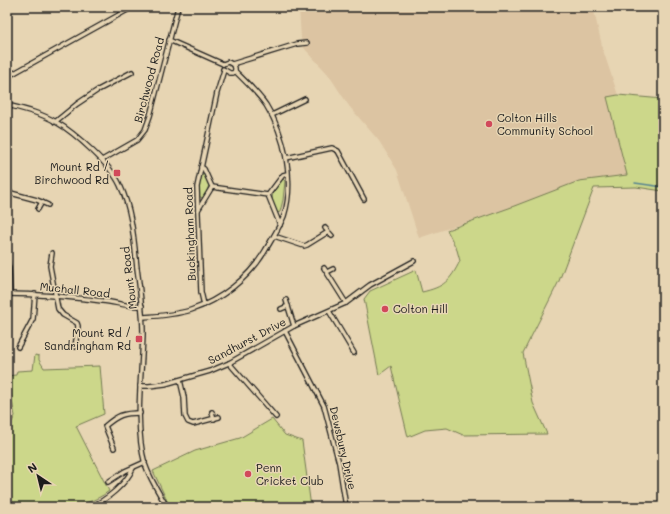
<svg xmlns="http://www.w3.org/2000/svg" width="670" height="514" viewBox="0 0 670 514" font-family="Mali,sans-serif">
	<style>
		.built { fill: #dcc4a2 }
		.green { fill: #ccd78a; stroke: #747a53 }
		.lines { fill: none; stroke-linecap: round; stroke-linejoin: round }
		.stream { stroke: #578490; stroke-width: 1.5 }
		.street-casing { stroke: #1c1c1c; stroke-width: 6 }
		.street { stroke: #e7d5b3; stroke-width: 3.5 }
		.poi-dot { fill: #d1495b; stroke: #e7d5b3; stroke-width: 1.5 }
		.labels { text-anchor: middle; stroke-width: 3; stroke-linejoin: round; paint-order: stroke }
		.street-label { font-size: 11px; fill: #1c1c1c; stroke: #e7d5b3 }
		.poi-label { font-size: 11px; fill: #1c1c1c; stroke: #e7d5b3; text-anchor: start }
	</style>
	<rect width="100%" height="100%" fill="#e7d5b3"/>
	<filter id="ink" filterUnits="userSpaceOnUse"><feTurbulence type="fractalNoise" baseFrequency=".025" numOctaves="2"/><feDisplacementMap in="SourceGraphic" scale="8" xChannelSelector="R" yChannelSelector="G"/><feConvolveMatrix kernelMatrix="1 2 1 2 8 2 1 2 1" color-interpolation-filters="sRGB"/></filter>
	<g filter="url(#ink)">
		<polygon class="built" points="299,7 593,7 603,50 618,95 607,97 627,175 579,181 509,208 419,238 397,170 379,141 349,106 328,74 304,48 301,38"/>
		<g class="green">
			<path d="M618 95 663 99V191L636 187 594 188 559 281 523 353 533 403 547 434 463 435 447 428 425 430 408 437 391 366 379 375 364 299 370 291 416 270 422 292C444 287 450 281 460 261L457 250 447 230 509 208 579 181 627 175 607 97Z"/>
			<polygon points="202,173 205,174 209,185 205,196 202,198 199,196 199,182"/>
			<path d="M283 179 285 181 283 200 280 212 277 213C269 200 271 189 283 179Z"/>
			<path d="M35 355 39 356V360L44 368 100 366 104 414 76 426 109 491C81 513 41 507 7 507V431L15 416 7 376 16 375 17 371 33 370Z"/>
			<polygon points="272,419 285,435 302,441 311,507 170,507 153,471 195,451 240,438"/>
		</g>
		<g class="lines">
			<polyline class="stream" points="635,183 663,187"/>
			<g class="street-casing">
				<g id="street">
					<polyline points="7,8 9,7"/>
					<polyline points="169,40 223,64"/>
					<polyline points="223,64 228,62 234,65 235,68 235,71"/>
					<polyline points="232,64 297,44 307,43"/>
					<polyline points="223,69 230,73 233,73 235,71"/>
					<polyline points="7,77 133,7"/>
					<path d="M7 105C23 109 41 113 56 122 75 133 111 165 120 185 132 210 134 240 137 268 140 290 143 312 143 334 142 374 134 425 145 464 150 479 159 493 167 507"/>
					<polyline points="272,115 305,99"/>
					<polyline points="55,122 77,104 98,90 132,72"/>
					<polyline points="286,158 332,148 338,151 364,199"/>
					<polyline points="102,160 137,140 145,130 150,116 178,7"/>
					<polyline points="212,187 268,195"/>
					<polyline points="7,192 37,200 48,205"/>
					<polyline points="38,209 42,202"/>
					<polyline points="198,210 212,187 204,169 201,167"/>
					<polyline points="280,225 268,195 283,175 287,174"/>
					<polyline points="325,228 332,236"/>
					<polyline points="274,236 304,246 307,245 328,232"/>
					<polyline points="52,253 50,266 58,309 63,315 77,323 78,326 75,347"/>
					<polyline points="7,260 9,269 10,294"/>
					<polyline points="324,268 346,303"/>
					<polyline points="327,272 333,269"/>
					<path d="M7 294C39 294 71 297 102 301 115 302 128 307 142 306"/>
					<polyline points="204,305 201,292 197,187 217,93 224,70"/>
					<polyline points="281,309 288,306"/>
					<polyline points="329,311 354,353"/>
					<path d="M143 317C159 316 175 315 191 310 221 300 249 278 265 251 272 239 279 228 284 216 295 181 285 135 266 105 257 92 246 82 235 71"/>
					<polyline points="294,326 346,303 370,285 414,261"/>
					<polyline points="285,331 324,406 339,463 346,507"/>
					<polyline points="18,347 33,319 35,294"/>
					<polyline points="229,363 276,417"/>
					<polyline points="180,380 184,397 185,416 188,422 193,424 219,417"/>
					<polyline points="140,386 149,386 165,384 210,371 229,363 294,326 286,300"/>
					<polyline points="212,412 214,419"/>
					<path d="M114 448 105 426C118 415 123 413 140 413"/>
					<polyline points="108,482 125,471 145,462"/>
					<path d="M90 507C107 500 126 484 133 468"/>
				</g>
			</g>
			<use href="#street" class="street"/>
		</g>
	</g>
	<g class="poi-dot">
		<circle cx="489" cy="124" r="4"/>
		<rect x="113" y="169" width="8" height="8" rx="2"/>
		<circle cx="385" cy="309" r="4"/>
		<rect x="135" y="335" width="8" height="8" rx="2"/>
		<circle cx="248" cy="474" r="4"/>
	</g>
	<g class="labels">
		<g class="street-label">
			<text transform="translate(149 80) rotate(-75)" y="4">Birchwood Road</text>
			<text transform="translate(190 234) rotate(-92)" y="4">Buckingham Road</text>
			<text transform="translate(129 278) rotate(-97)" y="4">Mount Road</text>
			<text transform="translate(75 290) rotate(6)" y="4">Muchall Road</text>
			<text transform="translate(247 341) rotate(-28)" y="4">Sandhurst Drive</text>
			<text transform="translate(343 448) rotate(77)" y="4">Dewsbury Drive</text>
		</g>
		<g class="poi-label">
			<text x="497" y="122">Colton Hills<tspan x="497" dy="13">Community School</tspan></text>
			<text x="109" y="171" text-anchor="end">Mount Rd /<tspan x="109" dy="13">Birchwood Rd</tspan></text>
			<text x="393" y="313">Colton Hill</text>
			<text x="131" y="337" text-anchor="end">Mount Rd /<tspan x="131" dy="13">Sandringham Rd</tspan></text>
			<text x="256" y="472">Penn<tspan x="256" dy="13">Cricket Club</tspan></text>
		</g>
	</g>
	<rect width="670" height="514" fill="none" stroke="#e7d5b3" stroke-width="24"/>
	<rect x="12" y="12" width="646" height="490" fill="none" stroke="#1c1c1c" stroke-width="1.5" filter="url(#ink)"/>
	<g transform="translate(38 476) rotate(325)" stroke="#e7d5b3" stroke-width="3" paint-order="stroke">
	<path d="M0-3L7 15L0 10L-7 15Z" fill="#1c1c1c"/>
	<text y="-6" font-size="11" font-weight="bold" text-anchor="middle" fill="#1c1c1c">N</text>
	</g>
</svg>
